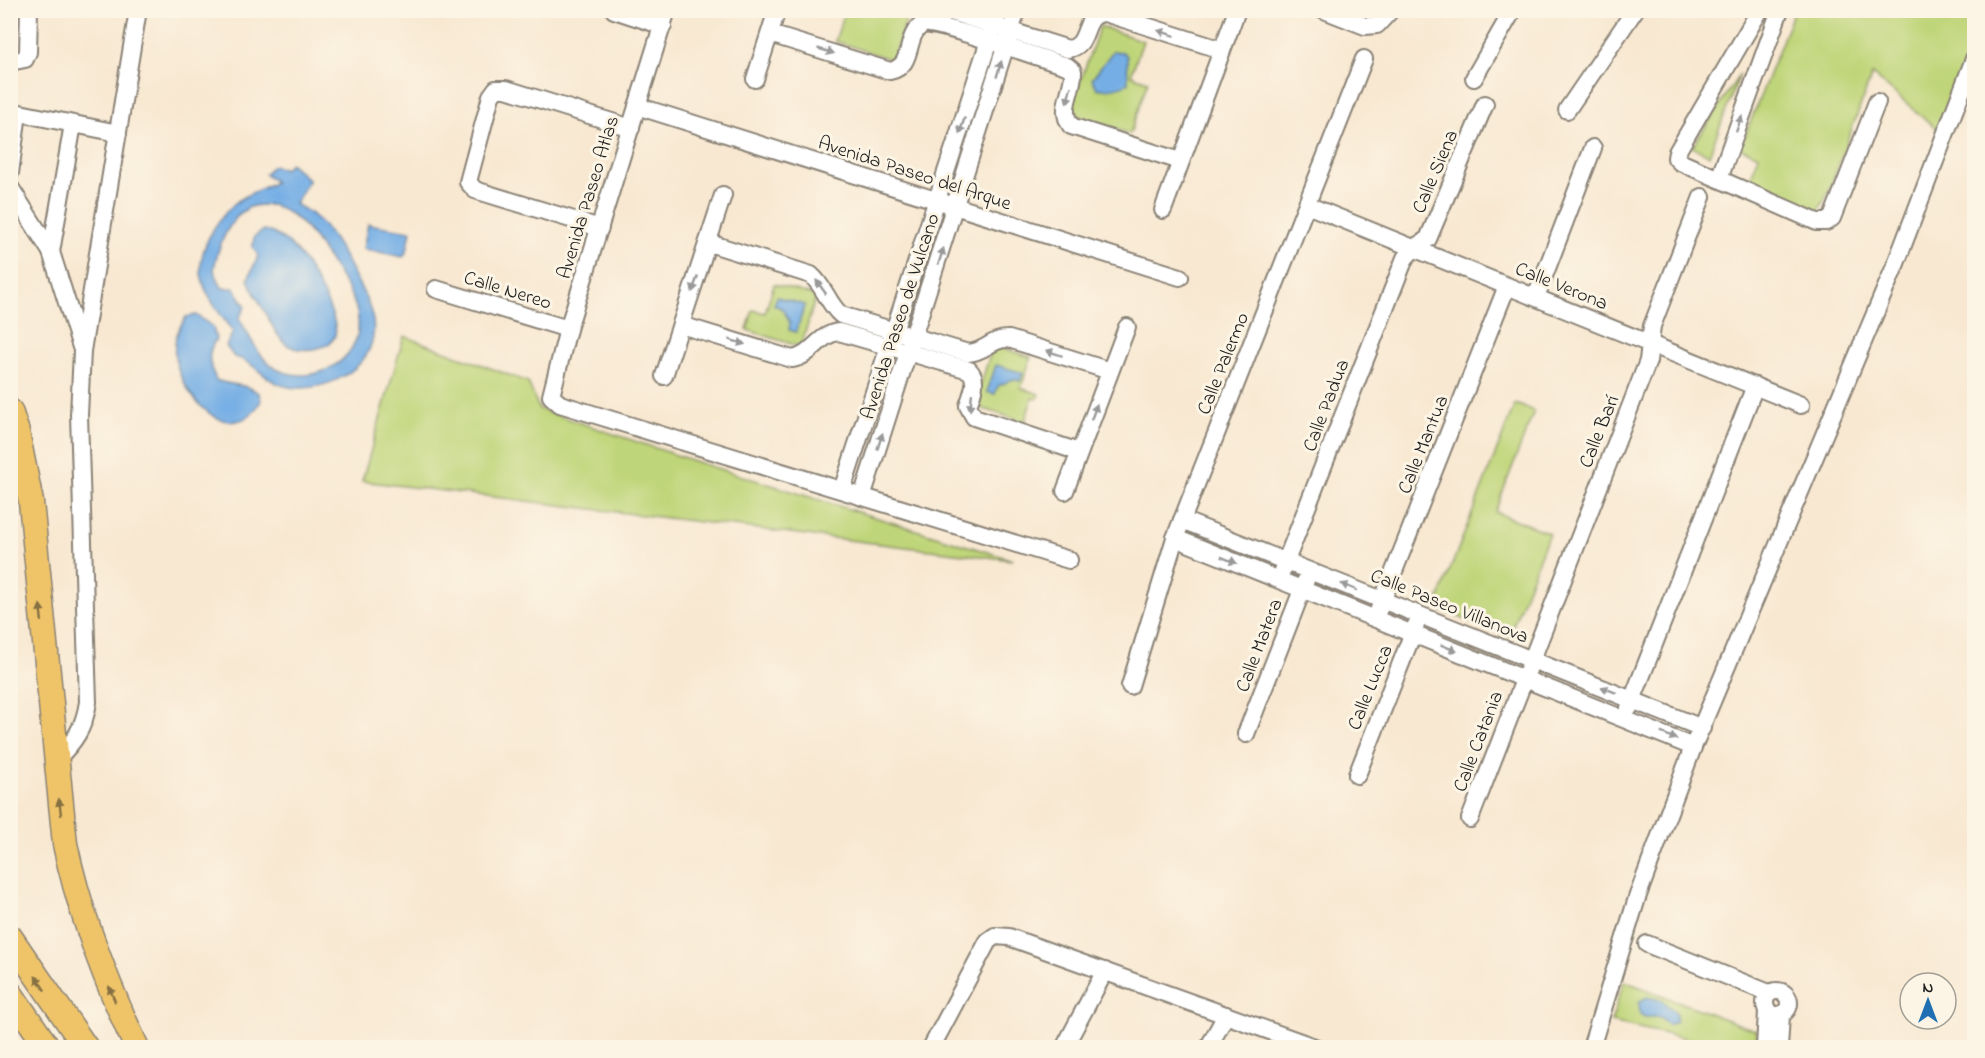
<svg xmlns="http://www.w3.org/2000/svg" width="1985" height="1058" viewBox="0 0 1985 1058" font-family="'Indie Flower',sans-serif">
	<style>
		.green { fill: #bfd579; stroke: #6e784a; stroke-width: 1.5 }
		.water { fill: #75aee5; stroke: #486580; stroke-width: 1.5; fill-rule: evenodd }
		.lines { fill: none; stroke-linecap: round; stroke-linejoin: round }
		.minor-casing { stroke: #8a8276; stroke-width: 20 }
		.highway-casing { stroke: #8a8276; stroke-width: 27 }
		.minor { stroke: #fff; stroke-width: 16 }
		.highway { stroke: #efc469; stroke-width: 24 }
		.oneway { fill: #999 }
		.oneway2 { fill: #867042 }
		.labels { text-anchor: middle; stroke-width: 6; stroke-linejoin: round; paint-order: stroke }
		.street-label { font-size: 20px; fill: #1c1c1c; stroke: #fcf5e5 }
	</style>
	<rect width="100%" height="100%" fill="#fcf5e5"/>
	<filter id="ink" filterUnits="userSpaceOnUse"><feTurbulence type="fractalNoise" baseFrequency=".0167" numOctaves="2"/><feDisplacementMap in="SourceGraphic" scale="12" xChannelSelector="R" yChannelSelector="G"/><feConvolveMatrix kernelMatrix="1 2 1 2 8 2 1 2 1" color-interpolation-filters="sRGB"/></filter>
	<filter id="wash" filterUnits="userSpaceOnUse"><feTurbulence type="fractalNoise" baseFrequency=".008" numOctaves="4" result="noise"/><feDisplacementMap in="SourceGraphic" scale="24" xChannelSelector="R" yChannelSelector="G"/><feGaussianBlur stdDeviation="1.35" result="paint"/><feColorMatrix in="noise" values="0 0 0 0 0 0 0 0 0 0 0 0 0 0 0 0 0 1.4 0 .05"/><feComposite in="paint" operator="in"/></filter>
	<g filter="url(#wash)">
		<rect width="100%" height="100%" fill="#f8e8d1"/>
		<g class="green">
			<polygon points="845,11 909,11 893,60 835,41"/>
			<polygon points="1794,11 1974,11 1974,35 1938,130 1872,74 1828,194 1816,215 1747,187 1759,155 1740,148"/>
			<polygon points="1100,26 1143,41 1131,75 1148,81 1130,134 1069,113"/>
			<polygon points="1740,74 1709,155 1692,147"/>
			<polygon points="774,284 816,296 801,347 747,330 753,310 765,313"/>
			<polygon points="404,336 528,382 539,409 697,462 1013,560 362,481"/>
			<polygon points="993,345 1031,357 1021,388 1039,394 1037,399 1032,398 1025,422 974,406"/>
			<polygon points="1515,404 1534,411 1495,512 1549,533 1509,636 1435,608"/>
			<polygon points="1624,981 1757,1031 1757,1047 1725,1047 1611,1022"/>
		</g>
		<g class="water">
			<path d="M1113 51 1123 52 1127 56 1128 83C1122 87 1104 91 1097 88L1092 79Z"/>
			<path d="M290 163 309 180 295 204C322 217 335 239 349 265 358 283 369 300 373 320 379 362 339 386 303 388 266 390 258 361 234 357L226 346 233 332C222 316 207 299 202 279 196 252 215 222 234 204 244 195 262 189 275 182L265 174 272 166 285 169ZM272 205C299 214 314 236 329 260 339 275 353 294 357 312 367 356 320 386 281 371 261 364 249 335 239 318L246 306 234 288H222L214 270C217 249 228 219 248 208 254 204 264 205 272 205Z"/>
			<polygon points="368,224 411,231 407,251 403,257 363,249"/>
			<path d="M264 230C278 234 288 241 297 252 309 265 343 323 334 338 329 346 322 347 314 349 282 353 278 336 265 312 259 301 252 291 248 279L258 256 253 247 254 237Z"/>
			<polygon points="777,297 805,305 796,332 789,330 790,323 782,308 774,305"/>
			<path d="M196 315 213 327 216 339C206 354 209 364 216 380 231 386 244 383 259 393L261 401C229 457 169 385 175 343 176 333 181 325 186 317Z"/>
			<polygon points="996,365 1023,373 1020,381 1013,379 998,386 995,394 987,392"/>
			<polygon points="1647,997 1661,1000 1676,1013 1676,1021 1668,1025 1661,1017 1645,1017 1640,1014 1639,1002"/>
		</g>
	</g>
	<g filter="url(#ink)">
		<g class="lines">
			<g class="minor-casing">
				<g id="minor">
					<polyline points="614,10 663,26"/>
					<polyline points="667,10 568,329 551,396 560,404 1069,560"/>
					<path d="M945 10 1068 49C1092 46 1080 14 1105 13L1222 50"/>
					<polyline points="1324,10 1365,26 1377,25 1391,10"/>
					<polyline points="1760,10 1677,152 1676,158 1680,162 1817,222 1826,222 1832,218 1877,102"/>
					<path d="M770 34 890 71C915 66 904 36 922 25 932 19 1048 61 1067 66L1073 71C1074 91 1058 108 1071 126L1180 161"/>
					<polyline points="10,62 25,59 28,52 29,10"/>
					<polyline points="1474,78 1513,10"/>
					<polyline points="755,79 777,10"/>
					<polyline points="637,106 1180,277"/>
					<polyline points="1567,110 1635,10"/>
					<polyline points="10,111 118,133"/>
					<polyline points="10,173 18,113"/>
					<polyline points="1719,179 1780,10"/>
					<polyline points="10,187 51,252 81,347"/>
					<polyline points="1307,205 1801,405"/>
					<polyline points="1163,210 1237,10"/>
					<polyline points="600,228 475,190 468,182 491,96 496,89 506,89 631,128"/>
					<path d="M709 243 811 275C825 287 828 304 841 315L968 353C985 352 992 338 1009 339L1110 371"/>
					<polyline points="51,252 73,124"/>
					<polyline points="436,289 568,329"/>
					<polyline points="1536,297 1593,148"/>
					<path d="M681 325 792 359C813 356 818 334 839 332L969 370C979 380 972 393 968 406L974 417 1079 452"/>
					<polyline points="664,376 723,195"/>
					<polyline points="842,490 999,10"/>
					<polyline points="1065,491 1127,327"/>
					<polyline points="862,497 1017,10"/>
					<polyline points="1182,520 1702,728"/>
					<polyline points="1175,538 1693,747"/>
					<polyline points="1282,571 1405,258 1415,247 1428,239 1485,104"/>
					<polyline points="1379,609 1507,286"/>
					<polyline points="1130,686 1175,538 1364,59"/>
					<polyline points="1629,708 1755,386"/>
					<polyline points="1246,734 1306,580"/>
					<path d="M55 761C74 742 84 729 88 702L79 415 82 351 138 10"/>
					<polyline points="1357,775 1416,625"/>
					<polyline points="1470,819 1648,361 1652,326 1702,197"/>
					<polyline points="1647,944 1769,993"/>
					<circle cx="1777" cy="1003" r="12"/>
					<polyline points="931,1048 988,941 995,936 1009,937 1317,1048"/>
					<polyline points="1064,1048 1105,971"/>
					<polyline points="1208,1048 1226,1015"/>
					<polyline points="1591,1048 1637,898 1693,747 1895,266 1974,59"/>
					<polyline points="1765,1048 1767,1011"/>
					<polyline points="1779,1048 1781,1015"/>
				</g>
			</g>
			<g class="highway-casing">
				<g id="highway">
					<path d="M10 411 17 432 31 502 65 844C80 915 106 982 137 1048"/>
					<polyline points="10,937 86,1048"/>
					<polyline points="10,993 48,1048"/>
				</g>
			</g>
			<use href="#minor" class="minor"/>
			<use href="#highway" class="highway"/>
		</g>
		<defs><path id="oneway-solid" d="M-6-.8H1V-3.2L6.5 0L1 3.2V.8H-6Z" transform="scale(1.5)"/></defs>
		<g class="oneway">
			<use href="#oneway-solid" transform="translate(1166 33) rotate(-162)"/>
			<use href="#oneway-solid" transform="translate(826 51) rotate(17)"/>
			<use href="#oneway-solid" transform="translate(999 69) rotate(-73)"/>
			<use href="#oneway-solid" transform="translate(1069 95) rotate(105)"/>
			<use href="#oneway-solid" transform="translate(1739 124) rotate(-70)"/>
			<use href="#oneway-solid" transform="translate(962 126) rotate(108)"/>
			<use href="#oneway-solid" transform="translate(941 256) rotate(-72)"/>
			<use href="#oneway-solid" transform="translate(695 284) rotate(109)"/>
			<use href="#oneway-solid" transform="translate(821 287) rotate(-126)"/>
			<use href="#oneway-solid" transform="translate(737 342) rotate(17)"/>
			<use href="#oneway-solid" transform="translate(1054 353) rotate(-162)"/>
			<use href="#oneway-solid" transform="translate(971 402) rotate(96)"/>
			<use href="#oneway-solid" transform="translate(1094 412) rotate(-70)"/>
			<use href="#oneway-solid" transform="translate(880 441) rotate(-72)"/>
			<use href="#oneway-solid" transform="translate(1229 560) rotate(22)"/>
			<use href="#oneway-solid" transform="translate(1349 587) rotate(-158)"/>
			<use href="#oneway-solid" transform="translate(1449 648) rotate(22)"/>
			<use href="#oneway-solid" transform="translate(1609 690) rotate(-158)"/>
			<use href="#oneway-solid" transform="translate(1669 736) rotate(23)"/>
		</g>
		<g class="oneway2">
			<use href="#oneway-solid" transform="translate(41 613) rotate(-96)"/>
			<use href="#oneway-solid" transform="translate(60 807) rotate(-98)"/>
			<use href="#oneway-solid" transform="translate(40 983) rotate(-124)"/>
			<use href="#oneway-solid" transform="translate(112 994) rotate(-112)"/>
		</g>
	</g>
	<g class="labels">
		<g class="street-label">
			<text transform="translate(1434 171) rotate(-67)" y="7">Calle Siena</text>
			<text transform="translate(915 172) rotate(18)" y="7">Avenida Paseo del Arque</text>
			<text transform="translate(587 197) rotate(-73)" y="7">Avenida Paseo Atlas</text>
			<text transform="translate(1562 285) rotate(22)" y="7">Calle Verona</text>
			<text transform="translate(508 289) rotate(17)" y="7">Calle Nereo</text>
			<text transform="translate(899 316) rotate(-72)" y="7">Avenida Paseo de Vulcano</text>
			<text transform="translate(1222 363) rotate(-68)" y="7">Calle Palermo</text>
			<text transform="translate(1325 405) rotate(-69)" y="7">Calle Padua</text>
			<text transform="translate(1598 431) rotate(-68)" y="7">Calle Barí</text>
			<text transform="translate(1422 444) rotate(-68)" y="7">Calle Mantua</text>
			<text transform="translate(1450 605) rotate(22)" y="7">Calle Paseo Villanova</text>
			<text transform="translate(1258 645) rotate(-69)" y="7">Calle Matera</text>
			<text transform="translate(1369 687) rotate(-68)" y="7">Calle Lucca</text>
			<text transform="translate(1477 741) rotate(-69)" y="7">Calle Catania</text>
		</g>
	</g>
	<rect width="1985" height="1058" fill="none" stroke="#fcf5e5" stroke-width="36"/>
	<g transform="translate(1928 1001)"><circle r="28" fill="#fcf5e5" stroke="#a29e95" stroke-width="1.5"/>
	<path d="M0-4.5L10 22L0 15L-10 22Z" fill="#1f6fb2"/>
	<text y="-9" font-size="16" font-weight="bold" text-anchor="middle" fill="#1c1c1c">N</text>
	</g>
</svg>
